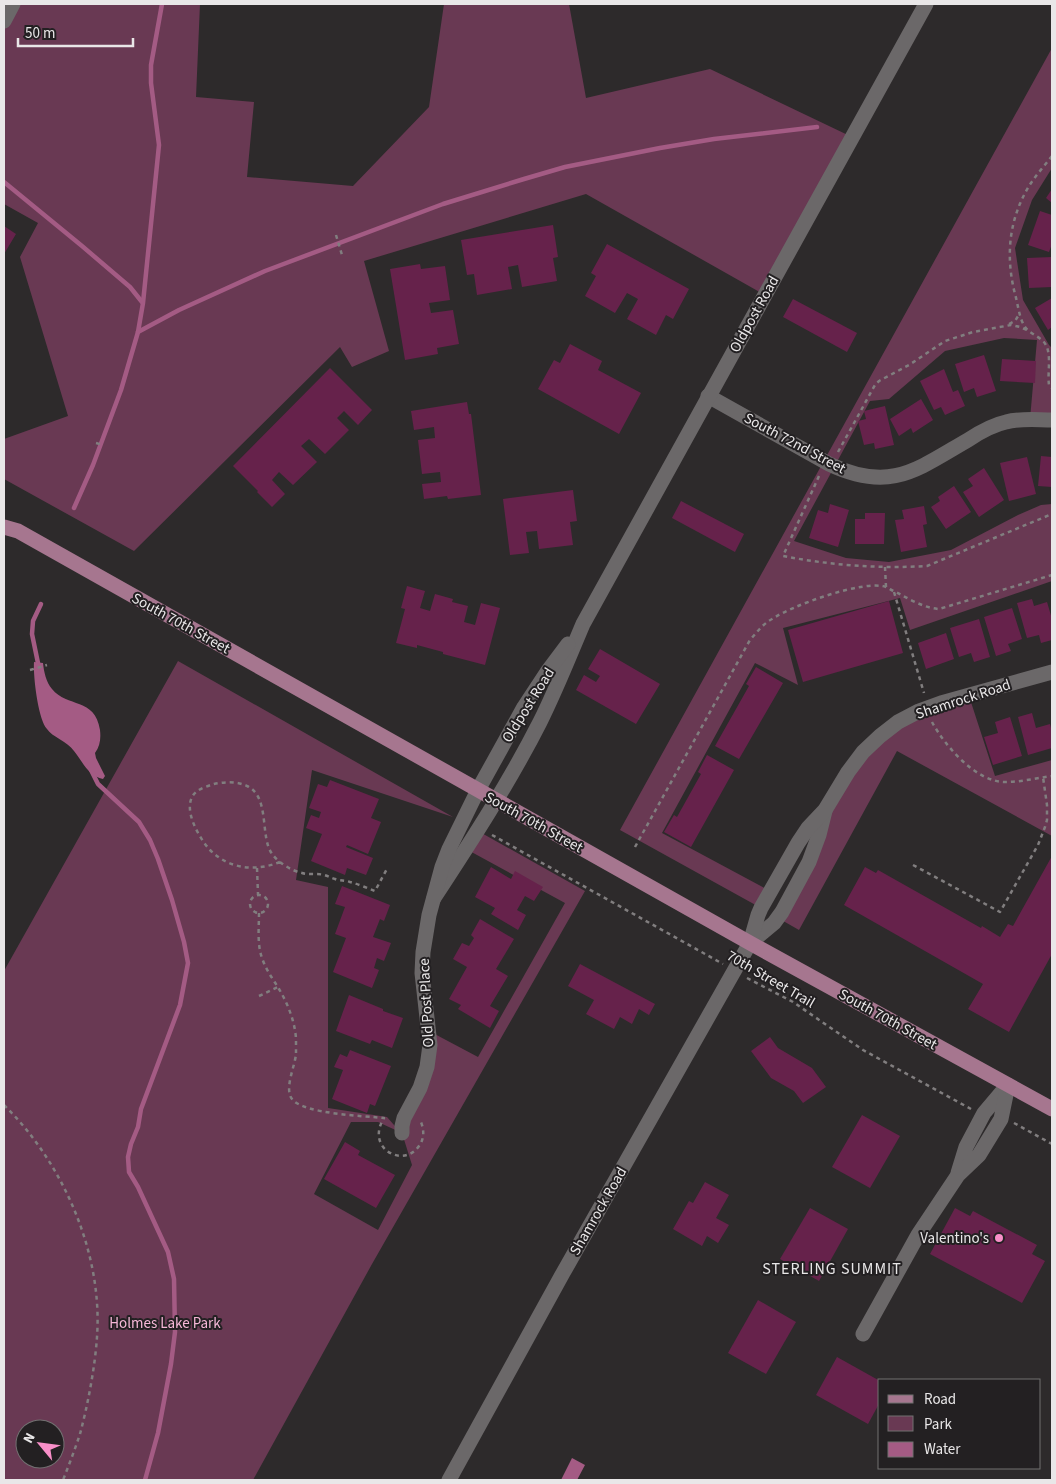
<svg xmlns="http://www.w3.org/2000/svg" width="1056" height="1484" viewBox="0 0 1056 1484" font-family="'Source Sans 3',sans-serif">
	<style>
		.green { fill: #693953; fill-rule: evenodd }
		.water { fill: #a45b84 }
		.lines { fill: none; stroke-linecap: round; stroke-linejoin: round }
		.stream { stroke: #a45b84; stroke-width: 4.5 }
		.building { fill: #66224b }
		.path { stroke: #817e7f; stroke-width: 2.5; stroke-dasharray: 4 4; stroke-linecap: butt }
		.minor { stroke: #6b6869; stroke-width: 15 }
		.major { stroke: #a6768f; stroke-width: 15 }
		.poi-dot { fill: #f98fc9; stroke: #232022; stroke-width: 2 }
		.labels { text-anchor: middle; stroke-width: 4; stroke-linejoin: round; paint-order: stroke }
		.street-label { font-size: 15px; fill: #e9e7e8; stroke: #232022 }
		.poi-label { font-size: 15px; fill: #e9e7e8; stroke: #232022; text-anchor: end }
		.park-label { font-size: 15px; fill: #f6b7d7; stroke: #232022 }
		.neighbourhood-label { font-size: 16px; letter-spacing: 1px; fill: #e9e7e8; stroke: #232022 }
	</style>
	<rect width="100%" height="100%" fill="#2d2a2b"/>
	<g class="green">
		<polygon points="13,4 200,4 196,97 254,102 247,177 353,186 429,107 444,4 569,4 586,98 710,69 852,137 765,295 586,194 364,261 389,351 352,367 340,347 134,551 4,479 4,439 68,416 20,257 38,223 4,204 4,21"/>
		<polygon points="1052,48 1052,168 1032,200 1015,248 1023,300 1049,345 1052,348 1052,420 1030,419 1037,340 1004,338 945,351 889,399 870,401 794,541 846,558 889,562 951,550 1018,515 1041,505 1052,504 1052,581 910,630 900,598 783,628 798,685 755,663 662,833 770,891 761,908 620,830"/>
		<path d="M178 661 453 817 312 770 296 880 328 887V1108L387 1117 401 1133 412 1105 429 1031 478 1057 565 903 466 849 478 831 585 891 372 1264 253 1480H4V971ZM351 1122H378L402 1133 412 1165 378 1230 314 1194ZM25 1429H55V1459H25Z"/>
		<polygon points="969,696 995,776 1052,760 1052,836 897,751 799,930 778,918 825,810 880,736"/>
	</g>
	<g class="water">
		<path d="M34 662 43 663C44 672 46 682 52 689 67 708 95 697 100 730 101 739 100 746 95 753L96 758 105 776 103 779C88 776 83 762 74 751 67 741 52 737 47 729 38 719 33 675 34 662Z"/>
		<polygon points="572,1458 585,1465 577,1480 561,1480"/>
	</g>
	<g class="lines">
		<g class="stream">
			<polyline points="4,182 82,246 130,287 142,302"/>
			<polyline points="138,332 179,310 265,271 443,204 524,179 565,167 660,148 714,139 817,127"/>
			<polyline points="74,508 93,465 121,390 138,332 143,303 159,145 151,83 151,65 162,4"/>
			<polyline points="39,668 32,634 33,621 41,604"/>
			<polyline points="91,770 98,784 139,822 150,840 158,859 172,900 184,942 188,963 180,1005 141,1109 138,1127 131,1144 128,1157 129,1172 138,1187 168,1252 174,1279 175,1332 171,1364 158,1433 145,1480"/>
		</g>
	</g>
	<g class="building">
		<polygon points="1052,189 1052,203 1046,198"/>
		<polygon points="1040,211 1052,215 1052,244 1049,252 1028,245"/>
		<polygon points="553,225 558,257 553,258 557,281 522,287 518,265 508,267 512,289 477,295 474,274 467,275 461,240"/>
		<polygon points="4,226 16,234 4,254"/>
		<polygon points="607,244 689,289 673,319 666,315 656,335 627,319 638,299 627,293 615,313 585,296 596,276 591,273"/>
		<polygon points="1052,257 1052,287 1029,288 1027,258"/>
		<polygon points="420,264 421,269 445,266 450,300 429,303 431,313 453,310 459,344 437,348 438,354 405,360 390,269"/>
		<polygon points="1052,298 1052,327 1048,330 1035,308"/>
		<polygon points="793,299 857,333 847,352 783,317"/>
		<polygon points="570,344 602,361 598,370 641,393 619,434 538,389 554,360 560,363"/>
		<polygon points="984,355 996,391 977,397 974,388 964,392 955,364"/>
		<polygon points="1002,359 1036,361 1035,383 1000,381"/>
		<polygon points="330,368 372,410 358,425 344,411 337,418 349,430 325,454 309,439 301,446 317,462 293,485 279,472 272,480 285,494 272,507 257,492 258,491 233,466"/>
		<polygon points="944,369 953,392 958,390 965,406 945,415 941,407 934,410 920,381"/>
		<polygon points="921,399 933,420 913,433 911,428 899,436 890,419"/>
		<polygon points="467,402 469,414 471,414 481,495 448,499 447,496 424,499 422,484 441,482 440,472 422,474 418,440 435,438 434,427 414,430 411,411"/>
		<polygon points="885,406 894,445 875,449 874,443 864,445 858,421 866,419 864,411"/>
		<polygon points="1041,456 1052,457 1052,487 1038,486"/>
		<polygon points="1027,457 1036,494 1009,501 1000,463"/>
		<polygon points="984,468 1004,500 979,517 963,492 973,486 968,479"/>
		<polygon points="954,486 971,512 946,529 931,507 940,501 938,497"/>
		<polygon points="573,490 577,521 570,522 573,545 539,549 537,531 526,532 529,553 510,555 503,499"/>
		<polygon points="681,501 744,534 735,552 672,518"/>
		<polygon points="830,504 849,510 838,547 809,538 818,510 828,513"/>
		<polygon points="924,506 927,524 923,525 927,547 901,552 895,520 904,519 902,510"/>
		<polygon points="865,513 885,513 884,544 855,544 855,519 865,519"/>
		<polygon points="407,586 425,591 420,608 430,611 435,594 453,599 452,602 468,606 464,622 475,625 481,603 500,608 485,665 443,654 443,652 417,645 417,648 396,643 405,609 401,608"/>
		<polygon points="1032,599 1034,606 1047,602 1052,619 1052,640 1041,643 1039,635 1027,638 1017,603"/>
		<polygon points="889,601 903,653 803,682 788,630"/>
		<polygon points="1012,608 1022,639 1008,644 1011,651 996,656 984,617"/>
		<polygon points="979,619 990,657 974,662 971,653 959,657 950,628"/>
		<polygon points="946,633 954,659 926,669 918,643"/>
		<polygon points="600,649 660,684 636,724 576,690 584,675 596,682 600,676 588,669"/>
		<polygon points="756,667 783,683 739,759 715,746 749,686 746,684"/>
		<polygon points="1032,713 1036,728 1050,724 1052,732 1052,748 1028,755 1018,717"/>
		<polygon points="1010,717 1022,756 993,765 984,737 998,733 995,722"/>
		<polygon points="707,755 734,770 691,847 664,832 674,815 677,817 701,774 698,772"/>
		<polygon points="330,780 379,799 371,818 381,822 368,854 347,845 346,847 373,858 366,875 347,868 345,875 311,861 322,834 306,828 311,815 319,818 321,812 309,808 318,784 327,787"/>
		<polygon points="1052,856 1052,954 1009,1032 968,1009 983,984 844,905 865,867 876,873 878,870 981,928 982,926 1000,937 1008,924 1013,926"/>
		<polygon points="491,867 511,879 515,871 543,887 534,901 525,896 517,910 526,915 518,930 491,914 495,908 475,897"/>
		<polygon points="342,886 390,905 384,921 380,919 373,937 391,943 384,961 377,958 374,968 379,970 372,988 333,972 346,938 335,934 345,907 335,904"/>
		<polygon points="480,919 514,939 496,969 508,976 490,1006 499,1011 490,1028 458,1009 461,1005 449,999 467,967 453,959 462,943 469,946 474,938 471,935"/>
		<polygon points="580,964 655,1004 649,1015 639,1009 632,1024 620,1017 614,1029 586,1014 594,1000 568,986"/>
		<polygon points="349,995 383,1009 383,1011 403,1018 392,1048 372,1040 370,1044 336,1031"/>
		<polygon points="770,1037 778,1048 812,1068 826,1087 803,1103 794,1091 771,1078 751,1051"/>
		<polygon points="350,1050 391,1066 375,1106 370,1104 367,1113 332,1099 343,1070 334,1067 340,1054 347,1057"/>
		<polygon points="862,1115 900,1136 870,1188 832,1167"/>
		<polygon points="345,1142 360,1151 358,1155 395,1175 376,1208 324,1179"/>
		<polygon points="705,1182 729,1195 716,1218 729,1225 718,1243 707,1236 702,1246 673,1229 689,1201 693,1203"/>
		<polygon points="810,1208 848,1229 819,1281 780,1259"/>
		<polygon points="955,1208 970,1216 973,1211 1037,1245 1032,1254 1045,1261 1022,1303 930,1254"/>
		<polygon points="758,1300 796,1322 766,1374 728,1353"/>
		<polygon points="837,1357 880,1381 880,1402 868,1424 816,1395"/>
	</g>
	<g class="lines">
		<g class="path">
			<path d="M1052 156C1045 165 1037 174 1031 183 1009 217 1005 255 1015 294 1018 304 1019 318 1025 327 1029 333 1038 336 1043 341 1053 351 1047 372 1049 385L1052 388"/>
			<polyline points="336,235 342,255"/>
			<polyline points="1009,324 1015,321 1020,313"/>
			<polyline points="96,443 103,445"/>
			<polyline points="838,452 875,385 879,381 909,365 945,341 973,332 1011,325 1020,327 1029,331"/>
			<path d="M819 476 783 556C829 565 879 569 927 566L1052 514"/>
			<polyline points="885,567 886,587"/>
			<polyline points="894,592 924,693"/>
			<polyline points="30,670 47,665"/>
			<path d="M932 722C945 746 976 782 1005 782 1021 782 1037 778 1052 776"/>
			<polyline points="492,835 723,964"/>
			<path d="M635 847 750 640C757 632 763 624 772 619 791 606 864 579 886 587 889 588 892 591 896 592 909 599 924 608 939 609L1052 575"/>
			<path d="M280 862C255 872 229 869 210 850 199 838 180 806 196 792 201 788 208 786 214 784 224 782 237 781 247 786 271 797 259 839 273 855 279 863 292 871 302 873 309 875 317 873 324 875 328 876 331 878 335 879 340 881 345 880 350 882 358 884 367 888 375 891L388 867"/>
			<polyline points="913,865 1000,912 1038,845 1045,827 1047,820 1047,805 1043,777"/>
			<polyline points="257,868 258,894"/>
			<circle cx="259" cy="904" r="9"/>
			<path d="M259 913C259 928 257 944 262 958 266 970 273 979 279 989 288 1004 295 1022 296 1039 296 1044 296 1050 296 1054 295 1066 284 1089 292 1099 303 1114 365 1116 384 1118 365 1148 403 1169 419 1146 425 1138 424 1128 420 1120"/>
			<polyline points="747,978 793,1002 863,1050 971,1109"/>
			<polyline points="259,996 278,987"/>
			<path d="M4 1105C63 1163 103 1253 97 1337 95 1367 88 1404 80 1434 75 1449 69 1465 63 1480"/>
			<polyline points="1014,1123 1052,1144"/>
		</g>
		<g class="minor">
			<polyline points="4,21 13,4"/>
			<path d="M708 396 829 464C890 493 916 470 968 440 980 432 992 425 1006 422 1021 418 1037 420 1052 420"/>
			<path d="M434 898C472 840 509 783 540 722 556 690 569 657 583 624L926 4"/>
			<polyline points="750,943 774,923 782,912 809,862 819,835 825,811"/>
			<polyline points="402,1133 402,1126 404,1118 420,1088 427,1067 430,1045 422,973 423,952 429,915 442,867 449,849 478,790 524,707 547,672 568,644"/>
			<polyline points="958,1173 966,1147 984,1113 1006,1087"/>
			<polyline points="863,1334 918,1235 958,1175 979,1155 1001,1119 1008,1085"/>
			<polyline points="449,1480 563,1273 750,943 758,915 761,908 798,843 808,828 825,810 848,772 863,752 880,736 898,722 919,711 941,703 1052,672"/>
		</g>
		<polyline class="major" points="4,527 18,531 750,943 1052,1109"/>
	</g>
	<circle class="poi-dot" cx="999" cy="1238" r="5"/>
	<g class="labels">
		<g class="street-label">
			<text transform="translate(754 314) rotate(-61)" y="5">Oldpost Road</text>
			<text transform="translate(795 443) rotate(28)" y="5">South 72nd Street</text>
			<text transform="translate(181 623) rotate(29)" y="5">South 70th Street</text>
			<text transform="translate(963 699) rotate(-18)" y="5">Shamrock Road</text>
			<text transform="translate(528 705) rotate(-58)" y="5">Oldpost Road</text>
			<text transform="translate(534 822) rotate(29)" y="5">South 70th Street</text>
			<text transform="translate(771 979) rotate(30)" y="5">70th Street Trail</text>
			<text transform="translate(426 1003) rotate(-93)" y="5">Old Post Place</text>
			<text transform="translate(888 1019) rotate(29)" y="5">South 70th Street</text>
			<text transform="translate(598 1211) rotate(-60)" y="5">Shamrock Road</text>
		</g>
		<g class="poi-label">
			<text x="989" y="1243">Valentino's</text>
		</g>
		<g class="park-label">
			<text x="165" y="1328">Holmes Lake Park</text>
		</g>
		<g class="neighbourhood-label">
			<text x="832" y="1274">STERLING SUMMIT</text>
		</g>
	</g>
	<rect width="1056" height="1484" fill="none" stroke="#e9e7e8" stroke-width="10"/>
	<rect x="878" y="1379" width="162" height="90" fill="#232022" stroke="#727071"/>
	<rect x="888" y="1395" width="25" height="8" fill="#a6768f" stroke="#727071"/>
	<text x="924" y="1404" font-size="15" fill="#e9e7e8">Road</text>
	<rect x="888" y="1416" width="25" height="15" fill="#693953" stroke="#727071"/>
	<text x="924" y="1429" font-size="15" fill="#e9e7e8">Park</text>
	<rect x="888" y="1442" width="25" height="15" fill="#a45b84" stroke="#727071"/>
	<text x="924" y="1454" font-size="15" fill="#e9e7e8">Water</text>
	<g transform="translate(40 1444) rotate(299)"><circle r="24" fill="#232022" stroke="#727071"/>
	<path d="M0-4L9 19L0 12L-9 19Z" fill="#f98fc9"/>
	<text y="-8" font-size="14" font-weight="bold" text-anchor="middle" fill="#e9e7e8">N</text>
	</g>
	<path d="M18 38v8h115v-8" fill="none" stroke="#e9e7e8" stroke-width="2.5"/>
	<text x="25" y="38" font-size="15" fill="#e9e7e8" stroke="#232022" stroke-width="4" paint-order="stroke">50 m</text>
</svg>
